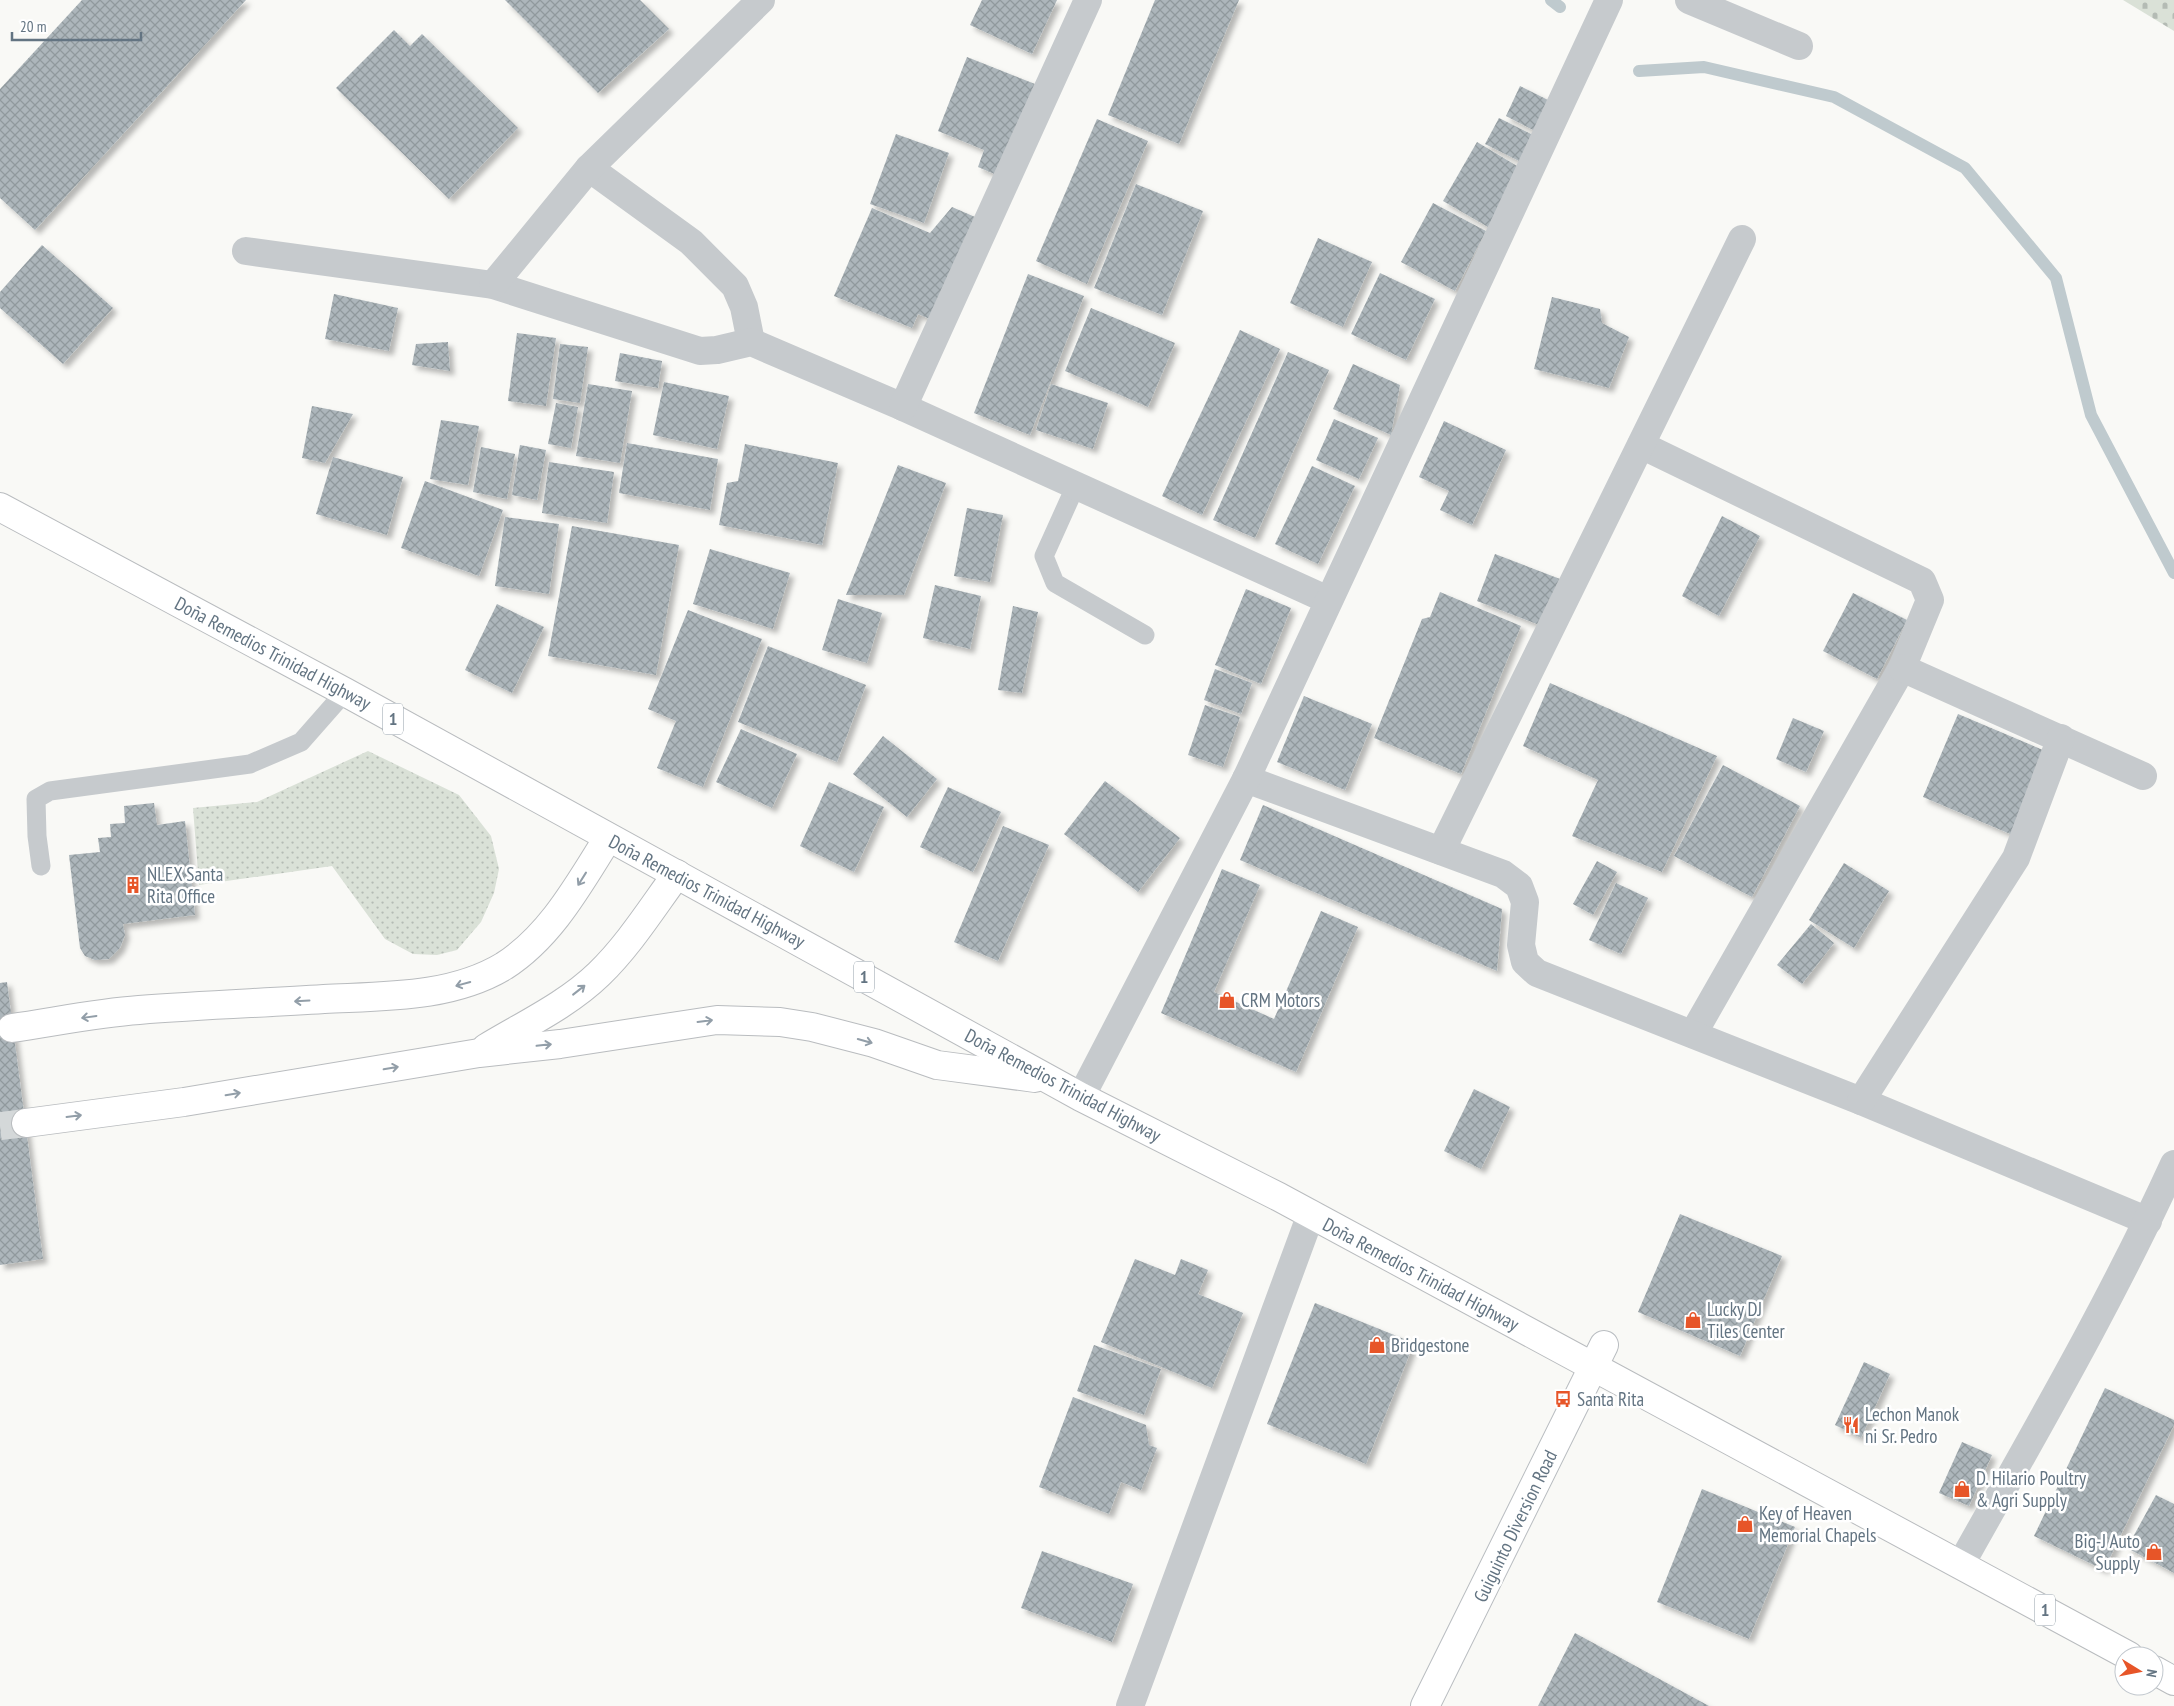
<svg xmlns="http://www.w3.org/2000/svg" width="2174" height="1706" viewBox="0 0 2174 1706" font-family="'PT Sans Narrow',sans-serif">
	<style>
		.grass { fill: url(#grass-dots) }
		.cemetery { fill: url(#cemetery-stones) }
		.lines { fill: none; stroke-linecap: round; stroke-linejoin: round }
		.stream { stroke: #bfcace; stroke-width: 12 }
		.building { fill: url(#building-cross-hatch); filter: url(#shadow) }
		.highway-tunnel { stroke: #d4d8d9; stroke-width: 28; stroke-dasharray: 28 14; stroke-linecap: butt }
		.primary-casing { stroke: #b9bdc1; stroke-width: 30 }
		.highway-casing { stroke: #b9bcbf; stroke-width: 30 }
		.lane { stroke: #c6cacd; stroke-width: 19 }
		.street { stroke: #c6cacd; stroke-width: 28 }
		.primary { stroke: #fff; stroke-width: 28 }
		.highway { stroke: #fff; stroke-width: 28 }
		.oneway { stroke: #929ea8 }
		.labels { text-anchor: middle; stroke-width: 5; stroke-linejoin: round; paint-order: stroke }
		.shield { fill: #fff; stroke: #929ea8; stroke-width: 1 }
		.shield-label { font-size: 18px; font-weight: bold; fill: #637482 }
		.street-label { font-size: 19px; fill: #637482; stroke: #fff }
		.poi-label { font-size: 19px; fill: #637482; stroke: #fff; text-anchor: start }
	</style>
	<defs>
		<pattern id="grass-dots" width="8" height="8" patternUnits="userSpaceOnUse" patternTransform="scale(1.25)"><rect width="8" height="8" fill="#dae1d7"/><path d="M2 2h.1M6 6h.1" fill="none" stroke="#b4bbb4" stroke-width="1.8" stroke-linecap="round"/></pattern>
		<pattern id="cemetery-stones" width="16" height="16" patternUnits="userSpaceOnUse" patternTransform="scale(1.25)"><rect width="16" height="16" fill="#dae1d7"/><path d="M2 7V4a2 2 0 0 1 4 0v3zM10 15v-3a2 2 0 0 1 4 0v3z" fill="#b4bbb4"/></pattern>
		<pattern id="building-cross-hatch" width="8" height="8" patternUnits="userSpaceOnUse" patternTransform="scale(1.25)"><rect width="8" height="8" fill="#adb6bb"/><path d="M0 0l8 8M0 8l8-8" fill="none" stroke="#90999d"/></pattern>
		<filter id="shadow"><feDropShadow dx="4.5" dy="4.5" stdDeviation="2.5" flood-color="#0004"/></filter>
	</defs>
	<rect width="100%" height="100%" fill="#f9f9f6"/>
	<polygon class="grass" points="368,751 459,795 491,836 499,869 494,893 481,922 457,950 437,955 413,954 385,939 332,866 199,885 193,808 257,802"/>
	<polygon class="cemetery" points="2123,0 2174,0 2174,31"/>
	<g class="lines">
		<g class="stream">
			<polyline points="1551,0 1560,7"/>
			<polyline points="1639,71 1704,67 1834,97 1965,168 2056,278 2091,415 2174,573"/>
		</g>
	</g>
	<g class="building">
		<polygon points="82,0 246,0 35,230 0,198 0,89"/>
		<polygon points="505,0 640,0 669,29 598,93"/>
		<polygon points="982,0 1057,0 1032,54 970,25"/>
		<polygon points="1155,0 1239,0 1179,144 1108,115"/>
		<polygon points="394,30 410,46 422,34 518,128 449,199 336,88"/>
		<polygon points="967,57 1035,84 999,176 978,167 984,150 938,131"/>
		<polygon points="1520,86 1550,101 1535,131 1506,116"/>
		<polygon points="1499,118 1535,136 1521,162 1485,144"/>
		<polygon points="1097,119 1148,141 1087,284 1036,261"/>
		<polygon points="896,134 949,153 924,223 870,204"/>
		<polygon points="1477,142 1522,169 1488,227 1443,201"/>
		<polygon points="1136,184 1203,211 1162,315 1094,288"/>
		<polygon points="1433,203 1486,231 1455,291 1401,262"/>
		<polygon points="952,207 982,220 937,322 918,314 912,328 834,296 872,208 930,233"/>
		<polygon points="1318,238 1372,262 1343,327 1290,303"/>
		<polygon points="42,245 113,308 63,364 0,308 0,292"/>
		<polygon points="1380,273 1435,299 1406,360 1351,334"/>
		<polygon points="1028,274 1084,296 1030,435 974,413"/>
		<polygon points="334,294 398,308 389,351 325,339"/>
		<polygon points="1552,297 1600,309 1602,323 1629,337 1609,388 1534,369"/>
		<polygon points="1091,308 1175,343 1148,407 1065,371"/>
		<polygon points="1240,330 1280,349 1202,515 1162,496"/>
		<polygon points="517,333 556,338 546,406 508,401"/>
		<polygon points="448,342 450,371 412,365 416,344"/>
		<polygon points="560,344 588,347 580,403 553,399"/>
		<polygon points="1288,352 1329,370 1255,538 1213,520"/>
		<polygon points="620,353 662,361 658,388 615,381"/>
		<polygon points="1353,364 1400,385 1391,435 1333,409"/>
		<polygon points="664,382 729,396 717,449 653,435"/>
		<polygon points="588,384 632,391 620,463 576,456"/>
		<polygon points="1051,384 1108,403 1093,449 1036,430"/>
		<polygon points="556,403 578,407 571,448 548,444"/>
		<polygon points="312,406 353,414 325,463 302,458"/>
		<polygon points="1334,419 1378,438 1359,479 1316,460"/>
		<polygon points="441,420 479,426 468,485 430,479"/>
		<polygon points="1444,421 1506,450 1472,525 1440,510 1449,491 1419,477"/>
		<polygon points="627,443 718,459 710,510 619,493"/>
		<polygon points="745,444 838,463 822,545 719,525 727,483 738,481"/>
		<polygon points="520,445 546,450 537,500 512,495"/>
		<polygon points="481,447 515,454 507,499 473,492"/>
		<polygon points="333,457 403,477 387,535 316,514"/>
		<polygon points="549,462 614,472 607,523 542,513"/>
		<polygon points="898,465 946,483 904,595 846,595"/>
		<polygon points="1312,466 1355,486 1318,564 1275,544"/>
		<polygon points="425,481 503,510 479,576 401,548"/>
		<polygon points="967,508 1003,515 990,582 954,576"/>
		<polygon points="1722,516 1760,536 1719,616 1682,596"/>
		<polygon points="505,517 559,524 549,594 495,586"/>
		<polygon points="572,526 679,545 656,675 548,656"/>
		<polygon points="710,549 790,573 773,629 693,604"/>
		<polygon points="1495,554 1560,579 1542,626 1477,601"/>
		<polygon points="935,585 981,596 970,649 923,638"/>
		<polygon points="1246,589 1291,608 1261,684 1215,665"/>
		<polygon points="1440,592 1521,626 1461,774 1374,738 1422,619 1430,617"/>
		<polygon points="1853,593 1907,620 1877,679 1823,651"/>
		<polygon points="838,599 882,613 867,663 822,650"/>
		<polygon points="497,604 544,627 512,693 465,670"/>
		<polygon points="1013,606 1038,612 1022,693 998,690"/>
		<polygon points="688,610 762,639 703,787 657,768 676,721 648,709"/>
		<polygon points="768,646 866,685 837,762 738,722"/>
		<polygon points="1215,669 1252,683 1241,714 1204,700"/>
		<polygon points="1550,683 1717,756 1662,872 1572,836 1598,780 1523,746"/>
		<polygon points="1304,696 1372,724 1345,790 1277,762"/>
		<polygon points="1205,705 1240,717 1223,767 1188,755"/>
		<polygon points="1958,714 2050,753 2015,836 1923,797"/>
		<polygon points="1793,718 1824,731 1806,772 1776,759"/>
		<polygon points="741,729 797,754 772,808 716,782"/>
		<polygon points="883,736 937,779 907,817 853,774"/>
		<polygon points="1723,765 1800,806 1752,897 1674,856"/>
		<polygon points="1105,781 1180,838 1138,892 1064,834"/>
		<polygon points="829,782 884,807 854,872 800,846"/>
		<polygon points="948,787 1001,812 973,872 920,847"/>
		<polygon points="154,803 157,825 185,821 195,915 123,924 125,935 120,948 109,959 95,960 85,956 80,948 69,855 100,852 98,838 111,837 110,824 125,823 124,806"/>
		<polygon points="1263,805 1502,909 1497,971 1240,860"/>
		<polygon points="1003,826 1049,845 998,961 954,942"/>
		<polygon points="1597,861 1617,872 1593,915 1573,904"/>
		<polygon points="1844,863 1889,891 1854,948 1809,920"/>
		<polygon points="1222,869 1260,885 1214,992 1274,1019 1321,911 1358,927 1296,1072 1161,1013"/>
		<polygon points="1616,883 1648,898 1621,954 1589,940"/>
		<polygon points="1811,924 1834,943 1802,984 1777,965"/>
		<polygon points="7,982 43,1259 0,1265 0,983"/>
		<polygon points="1474,1089 1510,1107 1481,1169 1444,1151"/>
		<polygon points="1680,1214 1782,1256 1740,1356 1638,1312"/>
		<polygon points="1135,1259 1175,1275 1181,1259 1208,1270 1198,1294 1243,1313 1212,1388 1101,1342"/>
		<polygon points="1315,1303 1414,1343 1366,1464 1267,1424"/>
		<polygon points="1094,1345 1161,1369 1144,1415 1077,1391"/>
		<polygon points="1864,1362 1890,1374 1861,1438 1835,1425"/>
		<polygon points="2105,1388 2174,1420 2174,1425 2104,1570 2034,1536"/>
		<polygon points="1073,1397 1146,1425 1149,1445 1157,1448 1141,1490 1121,1482 1109,1514 1039,1487"/>
		<polygon points="1962,1442 1992,1455 1969,1506 1939,1493"/>
		<polygon points="1702,1489 1795,1527 1749,1639 1657,1602"/>
		<polygon points="2156,1495 2174,1504 2174,1573 2127,1548"/>
		<polygon points="1042,1551 1133,1584 1112,1642 1021,1608"/>
		<polygon points="1575,1633 1709,1706 1538,1706"/>
	</g>
	<g class="lines">
		<polyline class="highway-tunnel" points="0,1126 26,1123"/>
		<g class="primary-casing">
			<polyline id="primary" points="1425,1706 1604,1345"/>
		</g>
		<g class="highway-casing">
			<g id="highway">
				<polyline points="0,507 345,692 1081,1097 1279,1197 2129,1656"/>
				<path d="M12 1028C54 1022 97 1013 139 1010 201 1005 262 1003 324 999 384 996 451 998 504 966 551 936 579 884 608 838"/>
				<path d="M486 1048C524 1025 567 1005 599 974 629 945 652 908 677 874"/>
				<polyline points="26,1123 184,1102 479,1053 560,1044 717,1020 780,1022 812,1027 874,1043 937,1065 1035,1078"/>
				<polyline points="2154,1670 2174,1681"/>
			</g>
		</g>
		<g class="lane">
			<polyline points="1076,485 1044,556 1055,583 1145,635"/>
			<polyline points="41,866 37,836 36,799 50,791 250,764 301,742 345,692"/>
		</g>
		<g class="street">
			<polyline points="1689,0 1799,46"/>
			<polyline points="589,168 691,242 735,286 744,307 751,342"/>
			<polyline points="246,251 493,285 700,351 717,350 751,342 903,407 1328,600"/>
			<polyline points="493,285 589,168 761,0"/>
			<polyline points="903,407 1088,0"/>
			<polyline points="1641,445 1922,581 1930,600 1902,668 1693,1034"/>
			<polyline points="1902,668 2143,776"/>
			<polyline points="1246,779 1503,874 1519,886 1525,902 1521,945 1525,962 1537,973 1861,1101 2148,1221"/>
			<polyline points="1441,851 1742,239"/>
			<polyline points="1081,1097 1246,779 1609,0"/>
			<polyline points="1861,1101 2016,858 2061,738"/>
			<path d="M1961 1564C2035 1432 2111 1302 2174 1164"/>
			<polyline points="1130,1706 1311,1214"/>
		</g>
		<use href="#primary" class="primary"/>
		<use href="#highway" class="highway"/>
	</g>
	<defs><path id="oneway-shaft" d="M-6 0H5M1.5-3L5.5 0L1.5 3" fill="none" stroke-width="1.6" stroke-linecap="round" stroke-linejoin="round" transform="scale(1.25)"/></defs>
	<g class="oneway">
		<use href="#oneway-shaft" transform="translate(582 879) rotate(122)"/>
		<use href="#oneway-shaft" transform="translate(463 984) rotate(165)"/>
		<use href="#oneway-shaft" transform="translate(579 990) rotate(-38)"/>
		<use href="#oneway-shaft" transform="translate(302 1001) rotate(177)"/>
		<use href="#oneway-shaft" transform="translate(89 1017) rotate(172)"/>
		<use href="#oneway-shaft" transform="translate(705 1021) rotate(-7)"/>
		<use href="#oneway-shaft" transform="translate(865 1041) rotate(16)"/>
		<use href="#oneway-shaft" transform="translate(544 1045) rotate(-6)"/>
		<use href="#oneway-shaft" transform="translate(391 1068) rotate(-10)"/>
		<use href="#oneway-shaft" transform="translate(233 1094) rotate(-9)"/>
		<use href="#oneway-shaft" transform="translate(74 1116) rotate(-7)"/>
	</g>
	<defs>
		<g id="building-bare" transform="scale(1.35)"><path d="M-4-6H4V6H1V3H-1V6H-4ZM-2.5-4.3h1.7v1.8h-1.7ZM.8-4.3h1.7v1.8H.8ZM-2.5-1h1.7V.8h-1.7ZM.8-1h1.7V.8H.8Z" fill="#e75528" stroke="#fff" stroke-width="2.5" paint-order="stroke"/></g>
		<g id="shop-bare" transform="scale(1.35)"><path d="M-5-2.5h2.3a2.7 3.5 0 0 1 5.4 0H5L5.5 6h-11ZM-1.5-2.5h3a1.5 2.3 0 0 0-3 0Z" fill="#e75528" stroke="#fff" stroke-width="2.5" paint-order="stroke"/></g>
		<g id="bus-bare" transform="scale(1.35)"><path d="M-5-6H5V4H4V6H2V4H-2V6H-4V4H-5ZM-3.5-4V0h7V-4ZM-3.5 1.2v1.5H-2V1.2ZM2 1.2v1.5H3.5V1.2Z" fill="#e75528" stroke="#fff" stroke-width="2.5" paint-order="stroke"/></g>
		<g id="restaurant-bare" transform="scale(1.35)"><path d="M-5-6h1v4h1v-4h1v4h1v-4h1v5L-1.5 .5V6h-2V.5L-5-1ZM5-6V6H3V1.5H1.5Q1.5-4 5-6Z" fill="#e75528" stroke="#fff" stroke-width="2.5" paint-order="stroke"/></g>
	</defs>
	<g fill-rule="evenodd">
		<use href="#building-bare" x="133" y="885"/>
		<use href="#shop-bare" x="1227" y="1000"/>
		<use href="#shop-bare" x="1693" y="1320"/>
		<use href="#shop-bare" x="1377" y="1345"/>
		<use href="#bus-bare" x="1563" y="1399"/>
		<use href="#restaurant-bare" x="1851" y="1425"/>
		<use href="#shop-bare" x="1962" y="1489"/>
		<use href="#shop-bare" x="1745" y="1524"/>
		<use href="#shop-bare" x="2154" y="1552"/>
	</g>
	<g class="labels">
		<g class="shield">
			<rect x="383" y="703.5" width="20" height="31" rx="4"/>
			<rect x="854" y="961.5" width="20" height="31" rx="4"/>
			<rect x="2035" y="1594.5" width="20" height="31" rx="4"/>
		</g>
		<g class="shield-label">
			<text x="393" y="725">1</text>
			<text x="864" y="983">1</text>
			<text x="2045" y="1616">1</text>
		</g>
		<g class="street-label">
			<text transform="translate(273 653) rotate(28)" y="7">Doña Remedios Trinidad Highway</text>
			<text transform="translate(707 891) rotate(28)" y="7">Doña Remedios Trinidad Highway</text>
			<text transform="translate(1063 1085) rotate(28)" y="7">Doña Remedios Trinidad Highway</text>
			<text transform="translate(1421 1274) rotate(28)" y="7">Doña Remedios Trinidad Highway</text>
			<text transform="translate(1515 1526) rotate(-64)" y="7">Guiguinto Diversion Road</text>
		</g>
		<g class="poi-label">
			<text x="147" y="881">NLEX Santa<tspan x="147" dy="22">Rita Office</tspan></text>
			<text x="1241" y="1007">CRM Motors</text>
			<text x="1707" y="1316">Lucky DJ<tspan x="1707" dy="22">Tiles Center</tspan></text>
			<text x="1391" y="1352">Bridgestone</text>
			<text x="1577" y="1406">Santa Rita</text>
			<text x="1865" y="1421">Lechon Manok<tspan x="1865" dy="22">ni Sr. Pedro</tspan></text>
			<text x="1976" y="1485">D. Hilario Poultry<tspan x="1976" dy="22">&amp; Agri Supply</tspan></text>
			<text x="1759" y="1520">Key of Heaven<tspan x="1759" dy="22">Memorial Chapels</tspan></text>
			<text x="2140" y="1548" text-anchor="end">Big-J Auto<tspan x="2140" dy="22">Supply</tspan></text>
		</g>
	</g>
	<g transform="translate(2139 1671) rotate(100)"><circle r="24" fill="#ffffff" stroke="#c1c7cd"/>
	<path d="M0-4L9 19L0 12L-9 19Z" fill="#e75528"/>
	<text y="-8" font-size="14" font-weight="bold" text-anchor="middle" fill="#637482">N</text>
	</g>
	<path d="M12 32v8h129v-8" fill="none" stroke="#637482" stroke-width="2.5"/>
	<text x="20" y="32" font-size="15" fill="#637482" stroke="#ffffff" stroke-width="4" paint-order="stroke">20 m</text>
</svg>
